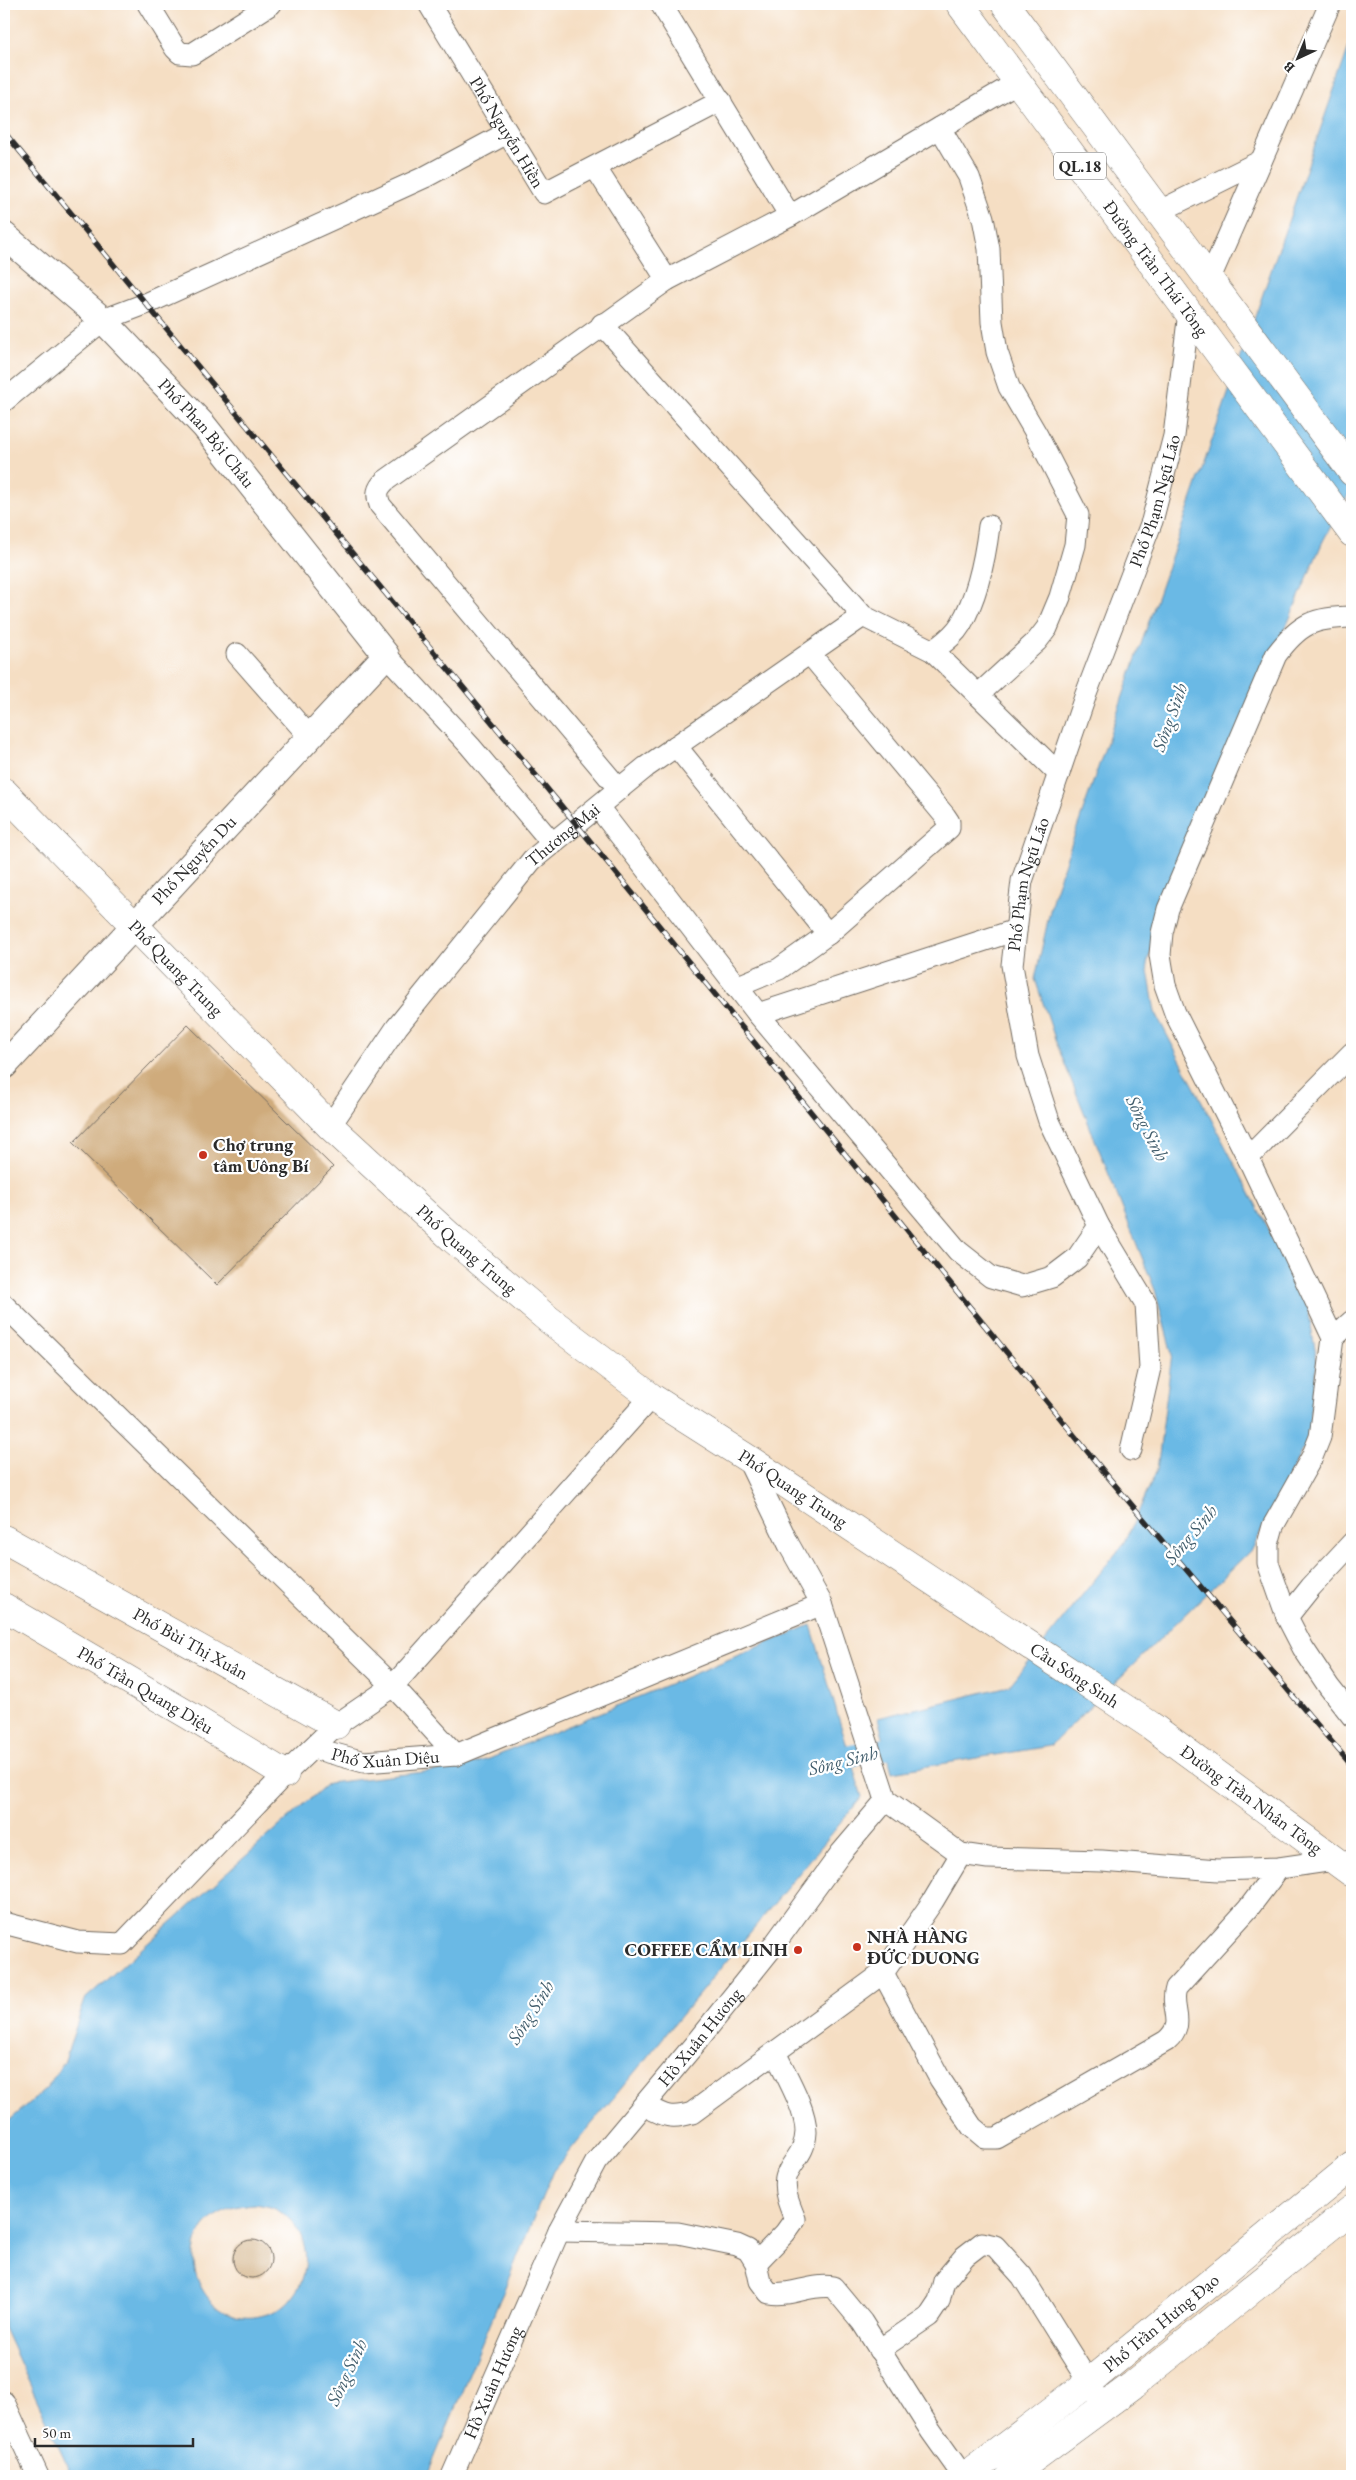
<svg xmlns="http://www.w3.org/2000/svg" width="1356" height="2480" viewBox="0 0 1356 2480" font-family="'EB Garamond',serif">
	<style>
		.water { fill: #6ab9e5; stroke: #4a7288; fill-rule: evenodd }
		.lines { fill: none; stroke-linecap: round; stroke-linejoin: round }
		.canal { stroke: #6ab9e5; stroke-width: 22 }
		.building { fill: #cfab7b }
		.minor-casing { stroke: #726a60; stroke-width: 23 }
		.tertiary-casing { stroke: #726a60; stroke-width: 28 }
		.secondary-casing { stroke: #726a60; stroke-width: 29 }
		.primary-casing { stroke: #726a60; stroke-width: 29 }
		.trunk-casing { stroke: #726a60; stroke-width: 29 }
		.minor { stroke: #fff; stroke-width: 21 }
		.tertiary { stroke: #fff; stroke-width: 26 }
		.secondary { stroke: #fff; stroke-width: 28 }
		.primary { stroke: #fff; stroke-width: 28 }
		.trunk { stroke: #fff; stroke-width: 28 }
		.rail-casing { stroke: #2b2b2b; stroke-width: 5.5 }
		.rail { stroke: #fff; stroke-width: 4; stroke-dasharray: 11; stroke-linecap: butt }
		.poi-dot { fill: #c8321e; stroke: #fff; stroke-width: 2 }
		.labels { text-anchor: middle; stroke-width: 4.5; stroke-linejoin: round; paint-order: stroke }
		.shield { fill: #fff; stroke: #6b6b6b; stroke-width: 1 }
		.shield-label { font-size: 16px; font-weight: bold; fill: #2b2b2b }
		.street-label { font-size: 18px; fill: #2b2b2b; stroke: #fff }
		.poi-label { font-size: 18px; font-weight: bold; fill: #2b2b2b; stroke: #fff; text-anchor: start }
		.water-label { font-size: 19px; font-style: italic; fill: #415d6c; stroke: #fff }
	</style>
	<rect width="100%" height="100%" fill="#fff"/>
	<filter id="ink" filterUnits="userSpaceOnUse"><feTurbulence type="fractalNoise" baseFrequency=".02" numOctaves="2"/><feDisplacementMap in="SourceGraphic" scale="10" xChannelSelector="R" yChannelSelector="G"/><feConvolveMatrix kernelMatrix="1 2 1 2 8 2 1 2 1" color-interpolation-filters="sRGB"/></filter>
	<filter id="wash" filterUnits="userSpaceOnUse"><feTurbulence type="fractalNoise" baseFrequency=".0096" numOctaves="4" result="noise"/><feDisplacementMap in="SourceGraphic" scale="20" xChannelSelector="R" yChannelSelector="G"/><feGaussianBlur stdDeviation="1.12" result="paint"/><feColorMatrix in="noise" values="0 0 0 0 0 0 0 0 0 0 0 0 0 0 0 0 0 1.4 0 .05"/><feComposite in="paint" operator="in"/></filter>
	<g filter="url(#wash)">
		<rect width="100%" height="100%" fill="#f5dec3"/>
		<g class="water">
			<polygon points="1352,38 1352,488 1323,541 1161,918 1147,964 1155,1012 1307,1302 1317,1361 1308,1438 1253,1548 1050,1746 892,1772 878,1718 1009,1686 1125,1542 1157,1470 1172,1354 1155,1290 1056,1042 1035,979 1053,897"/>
			<path d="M811 1625 862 1797 553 2171 427 2476H72L4 2328V2125L46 2089 65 2060 85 1999 328 1783 459 1768 489 1759ZM255 2204C261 2205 268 2206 273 2208 309 2224 315 2269 292 2297 285 2307 275 2312 264 2315 192 2336 155 2210 255 2204Z"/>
		</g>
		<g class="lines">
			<polyline class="canal" points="850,1756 917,1743"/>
		</g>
		<g id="blocks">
			<g class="building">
				<polygon points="188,1025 333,1167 217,1285 73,1143"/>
				<circle cx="252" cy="2259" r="19"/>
			</g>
		</g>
	</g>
	<g filter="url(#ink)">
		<use href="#blocks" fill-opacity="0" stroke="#726a60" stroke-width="1"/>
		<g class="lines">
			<g class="minor-casing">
				<g id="minor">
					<polyline points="148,4 175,48 180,53 192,54 271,4"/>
					<path id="s1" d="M429 4 544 193 721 101"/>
					<polyline points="661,4 790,216 1018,82"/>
					<polyline points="940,128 969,177 983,218 989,249 992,322 997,352 1009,387 1037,435 1078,515 1075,545 1060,597 1047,628 1037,641 978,695"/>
					<polyline points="595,167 667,280"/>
					<polyline points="1160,211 1261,161"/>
					<polyline points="1210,278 1330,4"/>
					<polyline points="602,324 863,616 933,651 1059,774"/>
					<polyline points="4,401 103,320 148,303 425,177 507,133"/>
					<path d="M1352 617C1313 618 1300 623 1276 655L1168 909 1162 933 1160 955 1165 985 1175 1013 1248 1158 1333 1338 1320 1437 1312 1457 1273 1526 1268 1544V1563L1287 1617 1303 1648 1329 1687 1352 1716"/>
					<path d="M933 651C943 643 954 636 961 624 978 595 985 558 989 526"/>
					<polyline points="237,654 309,736"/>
					<polyline points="386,655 470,746 553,844"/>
					<polyline points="676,746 828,934"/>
					<path d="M619 789 380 505C376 494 377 489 385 481L667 280 790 216"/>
					<polyline points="598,807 758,1014 958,1251 991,1277 1022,1286 1052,1277 1077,1258 1099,1226"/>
					<polyline points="736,987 779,969 828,934 949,828 949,822 945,816 810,654"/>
					<polyline points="758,1014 1016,930"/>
					<path id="s2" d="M330 1126 397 1027 532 860 646 767 863 616"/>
					<polyline points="1248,1158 1352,1053"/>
					<polyline points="4,1305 393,1686 651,1397"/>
					<polyline points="1333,1338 1352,1321"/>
					<path id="s3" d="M1131 1450 1150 1368 1146 1304 1099 1226 1049 1121 1028 1056 1012 965 1022 881 1086 694 1152 521 1174 436 1189 312"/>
					<polyline points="747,1458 789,1545 822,1604 886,1800"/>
					<polyline points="1287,1617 1311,1587 1352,1543"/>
					<path id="s4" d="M313 1748 364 1762 456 1755 822 1604"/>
					<polyline points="886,1800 961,1854 988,1858 1102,1861 1218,1870 1279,1868 1334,1860"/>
					<polyline points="4,1923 78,1942 122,1944 285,1774 336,1725 393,1686 456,1755"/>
					<path d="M883 1973 940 2079 972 2127 985 2138H997L1166 2041C1188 2022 1169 2010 1176 1988L1248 1909 1279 1868"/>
					<path d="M644 2105C663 2115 669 2120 692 2113L883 1973 933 1901 961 1854"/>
					<path d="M559 2231 678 2233 737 2245 748 2250 756 2263 760 2281 769 2293C791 2297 811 2283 833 2287L862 2322 931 2431 963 2476"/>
					<path d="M756 2263 785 2233 795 2219C790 2207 783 2191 786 2178 790 2161 805 2156 806 2132 806 2108 785 2074 775 2052"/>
					<polyline points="879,2350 929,2316 939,2301 944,2281 965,2256 982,2243 995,2246 1022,2276 1104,2407"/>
					<polyline points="4,2402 38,2476"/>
					<path id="s5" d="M452 2476 559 2231 596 2162 694 2045 771 1949 841 1853 886 1800"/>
				</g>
			</g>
			<g class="tertiary-casing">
				<g id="tertiary">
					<path id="s6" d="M4 235 103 320 204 426 386 655 4 1066"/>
				</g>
			</g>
			<g class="secondary-casing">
				<g id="secondary">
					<path id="s7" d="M4 1539 336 1725"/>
					<path id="s8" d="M4 1607 190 1716 285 1774"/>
					<path id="s9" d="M966 2476 1088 2383 1352 2166"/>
					<polyline points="1010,2476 1133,2385 1352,2209"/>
				</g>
			</g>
			<g class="primary-casing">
				<g id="primary">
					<path id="s10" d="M4 792 330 1126 453 1239 548 1319 651 1397 747 1458 1150 1725 1352 1873"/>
				</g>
			</g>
			<g class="trunk-casing">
				<g id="trunk">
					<path id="s11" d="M960 4 1352 533"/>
					<polyline points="1005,4 1352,472"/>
				</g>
			</g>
			<use href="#minor" class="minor"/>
			<use href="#tertiary" class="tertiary"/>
			<use href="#secondary" class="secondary"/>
			<use href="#primary" class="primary"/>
			<use href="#trunk" class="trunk"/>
			<g class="rail-casing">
				<polyline id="rail" points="4,132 577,825 1109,1478 1352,1766"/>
			</g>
			<use href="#rail" class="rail"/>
		</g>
	</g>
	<g class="poi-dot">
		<circle cx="203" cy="1155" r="5"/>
		<circle cx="857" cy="1947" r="5"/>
		<circle cx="798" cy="1950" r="5"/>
	</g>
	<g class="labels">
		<rect class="shield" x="1054" y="152.5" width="52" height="27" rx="4"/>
		<g class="shield-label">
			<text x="1080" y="172">QL.18</text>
		</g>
		<g class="street-label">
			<text dy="6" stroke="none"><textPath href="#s1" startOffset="150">Phố Nguyễn Hiền</textPath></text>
			<text dy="6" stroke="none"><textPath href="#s11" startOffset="329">Đường Trần Thái Tông</textPath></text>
			<text dy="6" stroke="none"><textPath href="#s6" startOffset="284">Phố Phan Bội Châu</textPath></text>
			<text dy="6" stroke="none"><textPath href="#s3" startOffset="1004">Phố Phạm Ngũ Lão</textPath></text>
			<text dy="6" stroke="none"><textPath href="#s2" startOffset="374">Thương Mại</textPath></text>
			<text transform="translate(194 860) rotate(-47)" y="6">Phố Nguyễn Du</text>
			<text dy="6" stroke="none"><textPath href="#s3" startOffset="599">Phố Phạm Ngũ Lão</textPath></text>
			<text dy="6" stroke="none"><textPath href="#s10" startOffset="246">Phố Quang Trung</textPath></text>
			<text dy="6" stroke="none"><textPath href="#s10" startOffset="651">Phố Quang Trung</textPath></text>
			<text dy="6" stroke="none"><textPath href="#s10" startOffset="1056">Phố Quang Trung</textPath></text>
			<text dy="6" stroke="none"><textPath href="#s7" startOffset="214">Phố Bùi Thị Xuân</textPath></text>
			<text dy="6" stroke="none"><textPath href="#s10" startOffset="1394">Cầu Sông Sinh</textPath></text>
			<text dy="6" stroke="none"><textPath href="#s8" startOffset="164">Phố Trần Quang Diệu</textPath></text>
			<text dy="6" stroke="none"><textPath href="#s4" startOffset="74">Phố Xuân Diệu</textPath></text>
			<text dy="6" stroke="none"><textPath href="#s10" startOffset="1610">Đường Trần Nhân Tông</textPath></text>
			<text dy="6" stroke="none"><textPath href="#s5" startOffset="508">Hồ Xuân Hương</textPath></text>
			<text dy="6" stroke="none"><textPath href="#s9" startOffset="248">Phố Trần Hưng Đạo</textPath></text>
			<text dy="6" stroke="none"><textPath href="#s5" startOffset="102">Hồ Xuân Hương</textPath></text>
		</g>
		<g class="poi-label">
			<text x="213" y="1151">Chợ trung<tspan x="213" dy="21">tâm Uông Bí</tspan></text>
			<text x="867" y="1943">NHÀ HÀNG<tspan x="867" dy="21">ĐỨC DUONG</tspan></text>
			<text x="788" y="1956" text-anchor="end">COFFEE CẨM LINH</text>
		</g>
		<g class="water-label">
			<text transform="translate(1169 717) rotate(-70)" y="7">Sông Sinh</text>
			<text transform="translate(1148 1128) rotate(63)" y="7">Sông Sinh</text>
			<text transform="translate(1190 1534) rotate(-50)" y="7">Sông Sinh</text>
			<text transform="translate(843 1760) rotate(-14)" y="7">Sông Sinh</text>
			<text transform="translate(530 2012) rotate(-58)" y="7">Sông Sinh</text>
			<text transform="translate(346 2372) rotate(-65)" y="7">Sông Sinh</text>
		</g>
	</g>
	<rect width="1356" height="2480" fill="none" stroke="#fff" stroke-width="20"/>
	<g transform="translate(1298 58) rotate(224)" stroke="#ffffff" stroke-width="4" paint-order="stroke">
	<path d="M0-4L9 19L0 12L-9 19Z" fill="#2b2b2b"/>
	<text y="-8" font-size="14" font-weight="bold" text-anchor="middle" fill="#2b2b2b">B</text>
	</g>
	<path d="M35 2438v8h158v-8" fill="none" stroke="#2b2b2b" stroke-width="2.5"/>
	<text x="42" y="2438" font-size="15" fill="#2b2b2b" stroke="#ffffff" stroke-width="4" paint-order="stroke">50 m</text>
</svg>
